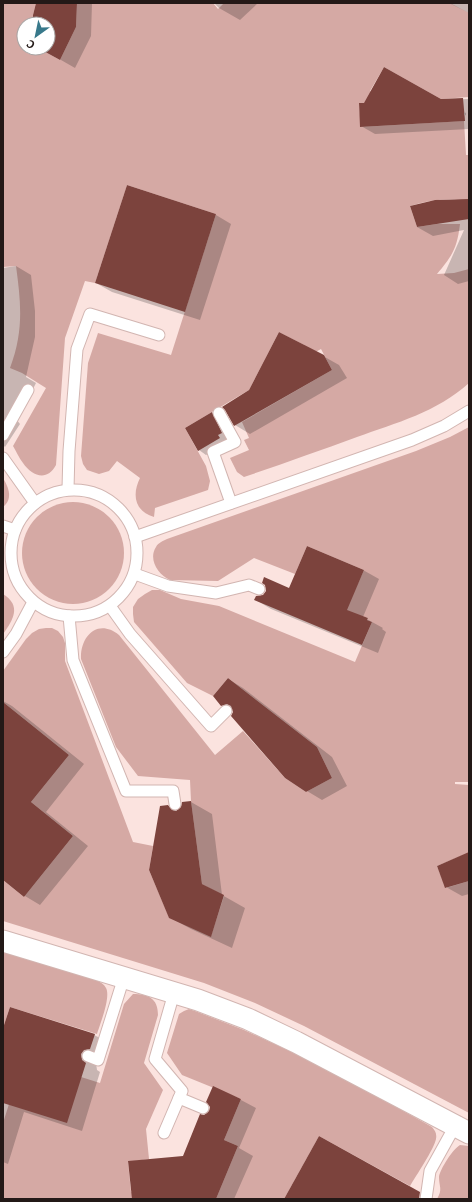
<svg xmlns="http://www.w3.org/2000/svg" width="472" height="1202" viewBox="0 0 472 1202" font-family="Bitter,serif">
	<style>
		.green { fill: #d5a9a4 }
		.shadow { fill: #0003 }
		.building { fill: #7c433d }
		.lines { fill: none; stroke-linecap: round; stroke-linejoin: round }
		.service-casing { stroke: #d2b5b1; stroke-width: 13 }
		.minor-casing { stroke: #d2b5b1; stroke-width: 23 }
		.path { stroke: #a2908d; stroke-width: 2.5; stroke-dasharray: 2 2; stroke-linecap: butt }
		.service { stroke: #fff; stroke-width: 11 }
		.minor { stroke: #fff; stroke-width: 21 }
	</style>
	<rect width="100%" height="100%" fill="#fbe3df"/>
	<g class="green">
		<path d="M3 3H36L33 15V24H24V48H38L60 60 76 27 77 3H213L218 9 224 3H450L469 13V97L441 99 384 67 370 91 389 102 359 104 361 127 464 121 466 155H469V201C449 197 429 200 410 206L417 227 437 224H460C457 249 452 256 437 274L454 273 469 269V383C437 412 396 423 357 437 319 451 282 464 244 477L237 472 230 458 249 450 244 440 249 438 242 422 332 370 321 349 294 364 304 345 279 332 249 390 185 428 206 466 210 481 208 490 155 508 154 517C134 511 132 494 140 478L117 461 109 471 99 474 87 470 83 464 81 456 88 363 98 333 171 355 216 214 127 185 95 283 85 281 65 338 56 465C47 482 32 476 23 463 19 458 16 451 13 446L46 388 22 373 10 368C24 331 21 303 16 266L3 267Z"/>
		<path d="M469 427V782H455V784L469 785V854L461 856 437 866 446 888 469 881V1113L304 1026 255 1003 204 983 3 921V880L24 897 73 836 31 802 69 755 3 702V671L26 639 32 633 39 629 46 628H52L58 631 63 637 65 643V661L133 842 153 846 149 870 169 917 211 936 224 896 202 884 191 801 190 780 138 776 116 747 81 659C80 636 98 618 119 635L215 755 243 731 285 778 306 792 332 778 317 747 228 678 213 696 187 683 134 622 133 614V607L138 599 145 594 152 590H160L181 599 219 606 355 662 372 622 367 620 368 618 362 616 361 617 325 603 355 590 364 570 307 546 295 574 254 558 218 581 170 580C158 575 148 559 156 547 158 543 163 541 167 539L416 451 450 437Z"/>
		<path d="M3 478C9 488 13 499 3 507Z"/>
		<circle cx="73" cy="553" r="51"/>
		<path d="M3 594C22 606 13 620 3 634Z"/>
		<path d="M3 952 96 980C100 982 104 984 106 988 111 997 100 1024 97 1034L10 1007 3 1028Z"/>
		<path d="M133 994C148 994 158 998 158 1015L144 1063 163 1090 146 1129 149 1159 128 1162 131 1192 146 1191 135 1199H3V1123L9 1104 81 1077 100 1083 124 1004Z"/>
		<path d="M189 1009 195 1011 244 1030 292 1052 384 1100 432 1127C435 1131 437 1133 436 1139 434 1149 416 1176 410 1186L319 1136 284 1199H216L238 1146 224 1140 241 1099 182 1075 167 1053 179 1014 184 1011Z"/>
		<path d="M460 1145 469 1146V1199H437C443 1189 439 1187 439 1177 440 1169 453 1149 460 1145Z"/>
	</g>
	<g class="shadow">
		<polygon points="37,3 92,3 91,36 75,68 40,48 48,48 48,24 34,24"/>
		<polygon points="214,3 258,3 240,20 219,8"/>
		<polygon points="449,3 469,3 469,13"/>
		<polygon points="469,99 469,129 375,134 361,126 441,100"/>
		<polygon points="128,186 216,215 231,224 200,320 112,292 96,283"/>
		<polygon points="469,202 469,281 458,284 444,275 464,230 433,236 417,227"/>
		<polygon points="16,266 31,275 35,311 35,337 26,377 36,383 27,401 16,419 20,424 5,447 3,445 3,268"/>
		<polygon points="323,356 339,365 347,378 250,434 235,425"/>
		<polygon points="212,414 220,418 229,438 226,440 227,443 206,455 199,450"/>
		<polygon points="363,570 379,579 363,617 383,628 382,629 386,632 378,653 271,609 256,600 290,589"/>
		<polygon points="228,679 243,688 332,757 347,786 322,800 307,791 234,712 222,705"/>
		<polygon points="3,701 12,706 84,764 46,812 88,846 40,905 25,896 3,879"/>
		<polygon points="191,802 212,814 222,895 245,908 232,948 191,929 169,917 168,806 177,811"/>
		<polygon points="469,855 469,894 462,896 446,887"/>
		<polygon points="3,1031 94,1035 110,1043 105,1058 99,1059 96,1063 97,1070 100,1072 82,1131 24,1112 8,1164 3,1162"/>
		<polygon points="213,1088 241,1100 256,1108 239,1148 253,1156 234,1199 133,1199 183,1157 205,1116 210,1112"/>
	</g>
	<g class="building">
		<polygon points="36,3 77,3 76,27 60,60 38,48 48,48 48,24 33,24 33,15"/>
		<polygon points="384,67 441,99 463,98 465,121 360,127 359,103 364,103"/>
		<polygon points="127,185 216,214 185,312 95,283"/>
		<polygon points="469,199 469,219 417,227 410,206 435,200"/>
		<polygon points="279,332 324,355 332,370 234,426 225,410 222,407 249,390"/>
		<polygon points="212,412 222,433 218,435 220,438 198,451 185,428"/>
		<polygon points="307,546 364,570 347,610 368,618 367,620 372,622 362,645 254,600 256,596 263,595 266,591 265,585 262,583 264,577 289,588"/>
		<polygon points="228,678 317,747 332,778 306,792 285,778 231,716 233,712 231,706 227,704 221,706 213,696"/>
		<polygon points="3,702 69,755 31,802 73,836 24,897 3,880"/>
		<polygon points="191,801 202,884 224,895 211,937 169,918 149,870 160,806 168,805 172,810 176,811 181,807 182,802"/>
		<polygon points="469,852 469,881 445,888 437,866"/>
		<polygon points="10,1007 95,1034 90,1049 84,1050 81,1054 82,1060 86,1063 67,1123 3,1103 3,1028"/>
		<polygon points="213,1086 241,1099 224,1140 238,1146 216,1199 132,1199 128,1161 183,1156 200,1114 204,1115 209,1111 210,1107 206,1102"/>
		<polygon points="319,1136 420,1192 419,1199 284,1199"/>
	</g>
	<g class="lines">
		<g class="service-casing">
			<g id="service">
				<polyline points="219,413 235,442 213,452 231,503"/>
				<polyline points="3,435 28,390"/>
				<polyline points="3,458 35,503"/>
				<polyline points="68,489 69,451 77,349 90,314 159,335"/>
				<circle cx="74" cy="553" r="63"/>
				<polyline points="3,526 15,530"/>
				<polyline points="135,537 412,440 444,426 469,411"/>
				<polyline points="135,574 168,586 216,593 249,585 259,589"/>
				<polyline points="110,606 130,634 211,726 226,711"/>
				<polyline points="69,616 73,660 126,791 173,791 175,804"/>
				<polyline points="3,652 16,634 33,602"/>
				<polyline points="88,1056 98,1060 124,977"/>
				<polyline points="179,1098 203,1108"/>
				<polyline points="164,1133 182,1091 155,1059 174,993"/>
				<polyline points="426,1199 430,1171 455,1126"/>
			</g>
		</g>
		<g class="minor-casing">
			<polyline id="minor" points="3,941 198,1000 248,1019 296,1042 469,1133"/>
		</g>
		<polyline class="path" points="464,114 469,114"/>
		<use href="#service" class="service"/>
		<use href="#minor" class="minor"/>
	</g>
	<rect width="472" height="1202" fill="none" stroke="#231917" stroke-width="8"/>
	<g transform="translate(36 36) rotate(213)"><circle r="19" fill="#ffffff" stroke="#a7a3a2"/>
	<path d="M0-3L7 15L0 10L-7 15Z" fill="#38798b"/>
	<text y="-6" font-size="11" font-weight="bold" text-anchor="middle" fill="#231917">С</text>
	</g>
</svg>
